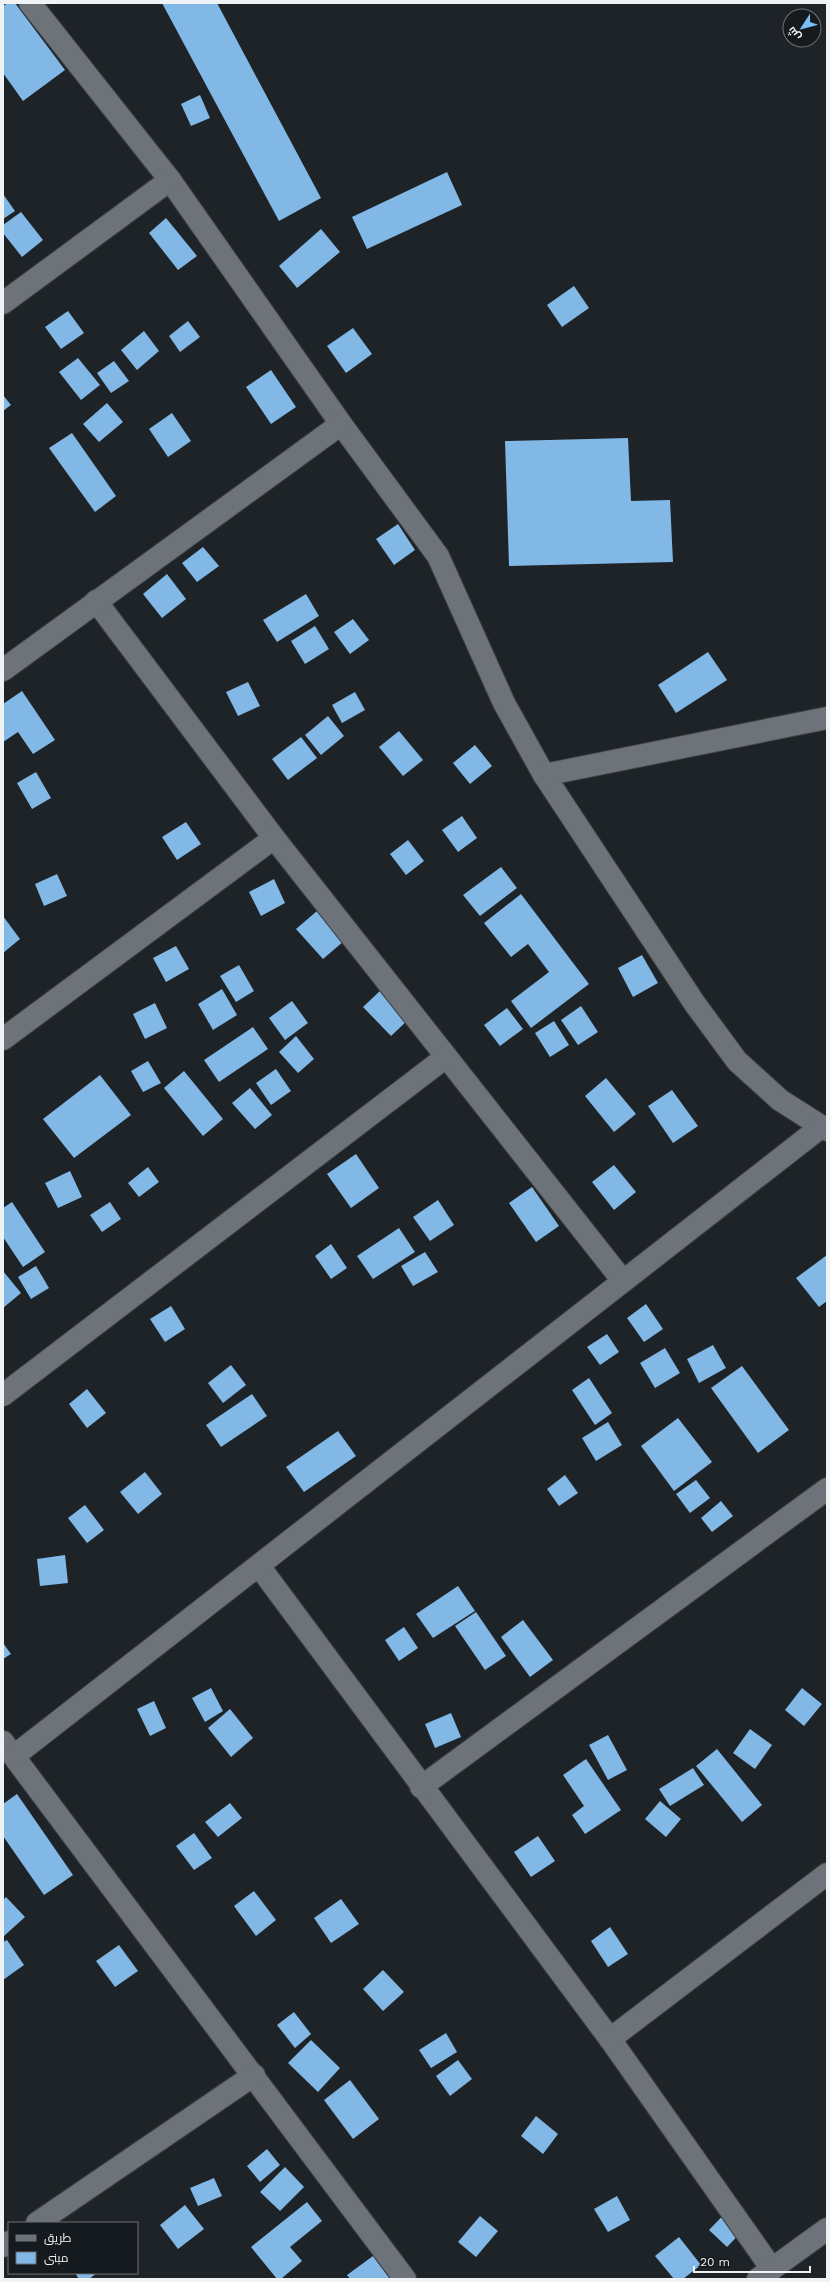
<svg xmlns="http://www.w3.org/2000/svg" width="830" height="2282" viewBox="0 0 830 2282" font-family="'Work Sans',Cairo,sans-serif">
	<style>
		.building { fill: #82b8e6 }
		.lines { fill: none; stroke-linecap: round; stroke-linejoin: round }
		.minor-casing { stroke: #3b4043; stroke-width: 24 }
		.minor { stroke: #6d7378; stroke-width: 22 }
	</style>
	<rect width="100%" height="100%" fill="#1e2327"/>
	<g class="building">
		<polygon points="8,3 15,3 65,70 23,101 3,73 3,6"/>
		<polygon points="162,3 217,3 321,198 279,221"/>
		<polygon points="200,95 210,118 191,126 181,104"/>
		<polygon points="447,172 462,205 367,249 352,217"/>
		<polygon points="3,194 15,211 3,219"/>
		<polygon points="21,212 43,240 22,257 3,233 3,225"/>
		<polygon points="166,218 197,256 178,270 149,233"/>
		<polygon points="321,229 340,252 297,288 279,266"/>
		<polygon points="574,286 589,308 562,327 547,305"/>
		<polygon points="68,311 84,333 61,349 45,327"/>
		<polygon points="188,321 200,337 180,352 169,336"/>
		<polygon points="353,328 372,354 346,373 327,346"/>
		<polygon points="144,331 159,351 137,370 121,350"/>
		<polygon points="78,358 100,385 81,400 59,372"/>
		<polygon points="114,361 129,381 111,393 97,373"/>
		<polygon points="271,370 296,407 271,424 246,387"/>
		<polygon points="3,395 11,405 3,411"/>
		<polygon points="107,403 123,422 99,442 83,424"/>
		<polygon points="172,413 191,441 168,457 149,429"/>
		<polygon points="72,433 116,496 95,512 49,448"/>
		<polygon points="628,438 631,501 670,500 673,562 509,566 505,441"/>
		<polygon points="398,524 415,550 394,565 376,539"/>
		<polygon points="203,547 219,566 197,582 182,563"/>
		<polygon points="167,574 186,599 162,618 143,594"/>
		<polygon points="306,594 319,616 277,642 263,620"/>
		<polygon points="353,619 369,640 350,654 334,632"/>
		<polygon points="315,626 329,649 305,664 291,641"/>
		<polygon points="708,652 727,680 676,713 658,685"/>
		<polygon points="248,682 260,706 238,716 226,692"/>
		<polygon points="22,691 55,740 33,754 18,732 3,742 3,704"/>
		<polygon points="355,692 365,710 342,723 332,705"/>
		<polygon points="328,716 344,736 321,755 305,735"/>
		<polygon points="399,731 423,760 403,776 379,747"/>
		<polygon points="301,737 317,758 288,780 272,759"/>
		<polygon points="475,745 492,766 470,784 453,763"/>
		<polygon points="36,772 51,798 32,809 17,783"/>
		<polygon points="462,816 477,838 458,852 442,830"/>
		<polygon points="186,822 201,844 177,860 162,837"/>
		<polygon points="408,840 424,861 406,875 390,854"/>
		<polygon points="501,867 517,888 480,916 463,895"/>
		<polygon points="57,874 67,896 44,906 35,884"/>
		<polygon points="274,879 285,903 261,916 249,892"/>
		<polygon points="521,894 589,984 531,1028 511,1001 549,972 528,944 511,957 484,923"/>
		<polygon points="317,911 344,941 323,959 296,929"/>
		<polygon points="3,916 20,939 3,953"/>
		<polygon points="176,946 189,969 166,982 153,958"/>
		<polygon points="642,955 658,983 633,997 618,968"/>
		<polygon points="239,965 254,991 236,1002 220,976"/>
		<polygon points="222,989 237,1015 213,1030 198,1004"/>
		<polygon points="381,990 409,1019 391,1036 363,1007"/>
		<polygon points="292,1001 308,1023 285,1040 269,1018"/>
		<polygon points="155,1003 167,1028 145,1039 133,1014"/>
		<polygon points="581,1006 598,1032 578,1045 561,1020"/>
		<polygon points="507,1008 523,1029 500,1046 484,1025"/>
		<polygon points="554,1021 569,1045 550,1057 535,1033"/>
		<polygon points="253,1027 268,1049 219,1082 204,1060"/>
		<polygon points="296,1036 314,1059 298,1073 279,1052"/>
		<polygon points="148,1061 161,1083 143,1092 131,1071"/>
		<polygon points="276,1069 291,1091 271,1105 256,1083"/>
		<polygon points="184,1071 223,1119 203,1136 164,1088"/>
		<polygon points="100,1075 131,1115 74,1158 43,1119"/>
		<polygon points="606,1078 636,1114 614,1132 585,1096"/>
		<polygon points="250,1088 272,1115 255,1129 232,1103"/>
		<polygon points="672,1090 698,1126 673,1143 648,1106"/>
		<polygon points="356,1154 379,1188 351,1208 327,1174"/>
		<polygon points="614,1165 636,1192 614,1210 592,1182"/>
		<polygon points="148,1167 159,1182 139,1197 128,1183"/>
		<polygon points="70,1171 82,1197 58,1208 45,1183"/>
		<polygon points="532,1187 559,1226 536,1242 509,1203"/>
		<polygon points="438,1200 454,1225 430,1241 413,1217"/>
		<polygon points="12,1202 45,1252 23,1267 3,1237 3,1208"/>
		<polygon points="110,1202 121,1219 102,1232 90,1215"/>
		<polygon points="399,1228 415,1252 373,1279 357,1256"/>
		<polygon points="331,1244 347,1268 331,1279 315,1256"/>
		<polygon points="425,1252 438,1272 413,1286 401,1266"/>
		<polygon points="827,1255 827,1301 819,1307 796,1278"/>
		<polygon points="36,1266 49,1288 31,1299 18,1277"/>
		<polygon points="3,1271 21,1293 3,1308"/>
		<polygon points="646,1304 663,1329 644,1342 627,1318"/>
		<polygon points="171,1306 185,1329 165,1342 150,1319"/>
		<polygon points="607,1334 619,1352 600,1365 587,1347"/>
		<polygon points="713,1345 726,1368 699,1383 687,1359"/>
		<polygon points="665,1348 680,1373 655,1388 640,1363"/>
		<polygon points="231,1365 246,1385 223,1403 208,1383"/>
		<polygon points="742,1366 789,1430 758,1453 711,1388"/>
		<polygon points="589,1378 612,1413 595,1425 572,1390"/>
		<polygon points="87,1389 106,1413 87,1428 69,1404"/>
		<polygon points="252,1394 267,1416 221,1447 206,1425"/>
		<polygon points="678,1418 712,1462 674,1491 641,1446"/>
		<polygon points="608,1422 622,1445 596,1461 582,1438"/>
		<polygon points="338,1431 356,1456 304,1492 286,1467"/>
		<polygon points="145,1472 162,1494 138,1514 120,1492"/>
		<polygon points="565,1475 578,1493 559,1506 547,1489"/>
		<polygon points="696,1480 710,1498 690,1513 676,1494"/>
		<polygon points="721,1501 733,1516 712,1532 701,1518"/>
		<polygon points="85,1505 104,1530 87,1543 68,1518"/>
		<polygon points="65,1555 68,1583 40,1586 37,1559"/>
		<polygon points="458,1586 475,1611 433,1638 416,1614"/>
		<polygon points="476,1612 506,1656 485,1670 455,1626"/>
		<polygon points="523,1620 553,1660 530,1677 501,1637"/>
		<polygon points="404,1627 418,1648 399,1661 385,1640"/>
		<polygon points="3,1643 11,1654 3,1659"/>
		<polygon points="211,1688 223,1711 205,1722 192,1698"/>
		<polygon points="802,1688 822,1704 804,1726 785,1710"/>
		<polygon points="154,1701 166,1728 150,1736 137,1709"/>
		<polygon points="230,1709 253,1738 231,1757 208,1728"/>
		<polygon points="451,1713 461,1737 435,1748 425,1724"/>
		<polygon points="750,1729 772,1745 755,1769 733,1753"/>
		<polygon points="608,1735 627,1770 608,1780 589,1745"/>
		<polygon points="717,1749 762,1805 742,1822 696,1766"/>
		<polygon points="586,1759 621,1810 585,1834 572,1815 584,1806 563,1775"/>
		<polygon points="693,1768 704,1785 670,1806 659,1789"/>
		<polygon points="17,1794 73,1875 44,1895 3,1836 3,1804"/>
		<polygon points="660,1801 681,1819 666,1837 645,1819"/>
		<polygon points="230,1803 242,1818 218,1837 205,1822"/>
		<polygon points="194,1833 212,1858 194,1870 176,1846"/>
		<polygon points="538,1836 555,1861 531,1877 514,1852"/>
		<polygon points="254,1891 276,1920 256,1936 234,1906"/>
		<polygon points="6,1897 25,1917 4,1936 3,1900"/>
		<polygon points="341,1899 359,1924 331,1943 314,1918"/>
		<polygon points="610,1927 628,1954 608,1967 591,1941"/>
		<polygon points="7,1940 24,1965 3,1980 3,1942"/>
		<polygon points="119,1945 138,1971 115,1987 96,1961"/>
		<polygon points="383,1970 404,1992 383,2011 363,1989"/>
		<polygon points="294,2012 311,2034 295,2048 277,2025"/>
		<polygon points="446,2033 457,2052 431,2068 419,2050"/>
		<polygon points="311,2040 340,2068 318,2092 288,2063"/>
		<polygon points="458,2060 472,2079 450,2096 436,2076"/>
		<polygon points="350,2080 379,2119 353,2139 324,2100"/>
		<polygon points="536,2116 558,2134 543,2154 521,2136"/>
		<polygon points="267,2149 280,2165 260,2182 247,2166"/>
		<polygon points="285,2167 304,2187 280,2211 260,2192"/>
		<polygon points="214,2178 222,2196 198,2206 190,2188"/>
		<polygon points="617,2196 630,2220 608,2232 594,2209"/>
		<polygon points="307,2202 322,2221 290,2247 302,2261 281,2279 277,2279 251,2247"/>
		<polygon points="185,2205 204,2229 178,2249 160,2225"/>
		<polygon points="733,2205 751,2222 727,2247 709,2230"/>
		<polygon points="480,2216 498,2231 476,2257 458,2242"/>
		<polygon points="679,2237 701,2265 683,2279 674,2279 655,2256"/>
		<polygon points="373,2256 390,2279 350,2279 347,2275"/>
		<polygon points="75,2273 97,2273 89,2279 79,2279"/>
	</g>
	<g class="lines">
		<g class="minor-casing">
			<g id="minor">
				<polyline points="30,3 170,180 341,424 438,556 504,703 544,775 695,1004 737,1061 780,1100 827,1130"/>
				<polyline points="3,303 170,180"/>
				<polyline points="96,601 274,838 623,1281"/>
				<polyline points="3,670 341,424"/>
				<polyline points="544,775 827,718"/>
				<polyline points="3,1039 274,838"/>
				<polyline points="3,1395 446,1057"/>
				<polyline points="259,1566 610,2039 772,2269"/>
				<polyline points="3,1742 405,2279"/>
				<polyline points="14,1756 821,1127"/>
				<polyline points="421,1787 827,1489"/>
				<polyline points="610,2039 827,1874"/>
				<polyline points="37,2223 254,2075"/>
				<polyline points="3,2246 9,2242"/>
				<polyline points="758,2279 827,2229"/>
			</g>
		</g>
		<use href="#minor" class="minor"/>
	</g>
	<rect width="830" height="2282" fill="none" stroke="#f0f3f6" stroke-width="8"/>
	<rect x="8" y="2222" width="130" height="52" fill="#151a1e" stroke="#6d7174"/>
	<rect x="16" y="2235" width="20" height="6" fill="#6d7378" stroke="#6d7174"/>
	<text x="44" y="2242" font-size="12" fill="#f0f3f6">طريق</text>
	<rect x="16" y="2252" width="20" height="12" fill="#82b8e6" stroke="#6d7174"/>
	<text x="44" y="2262" font-size="12" fill="#f0f3f6">مبنى</text>
	<g transform="translate(802 28) rotate(234)"><circle r="19" fill="#151a1e" stroke="#6d7174"/>
	<path d="M0-3L7 15L0 10L-7 15Z" fill="#7abff8"/>
	<text y="-6" font-size="11" font-weight="bold" text-anchor="middle" fill="#f0f3f6">ش</text>
	</g>
	<path d="M694 2266v6h116v-6" fill="none" stroke="#f0f3f6" stroke-width="2"/>
	<text x="700" y="2266" font-size="12" fill="#f0f3f6" stroke="#151a1e" stroke-width="3" paint-order="stroke">20 m</text>
</svg>
